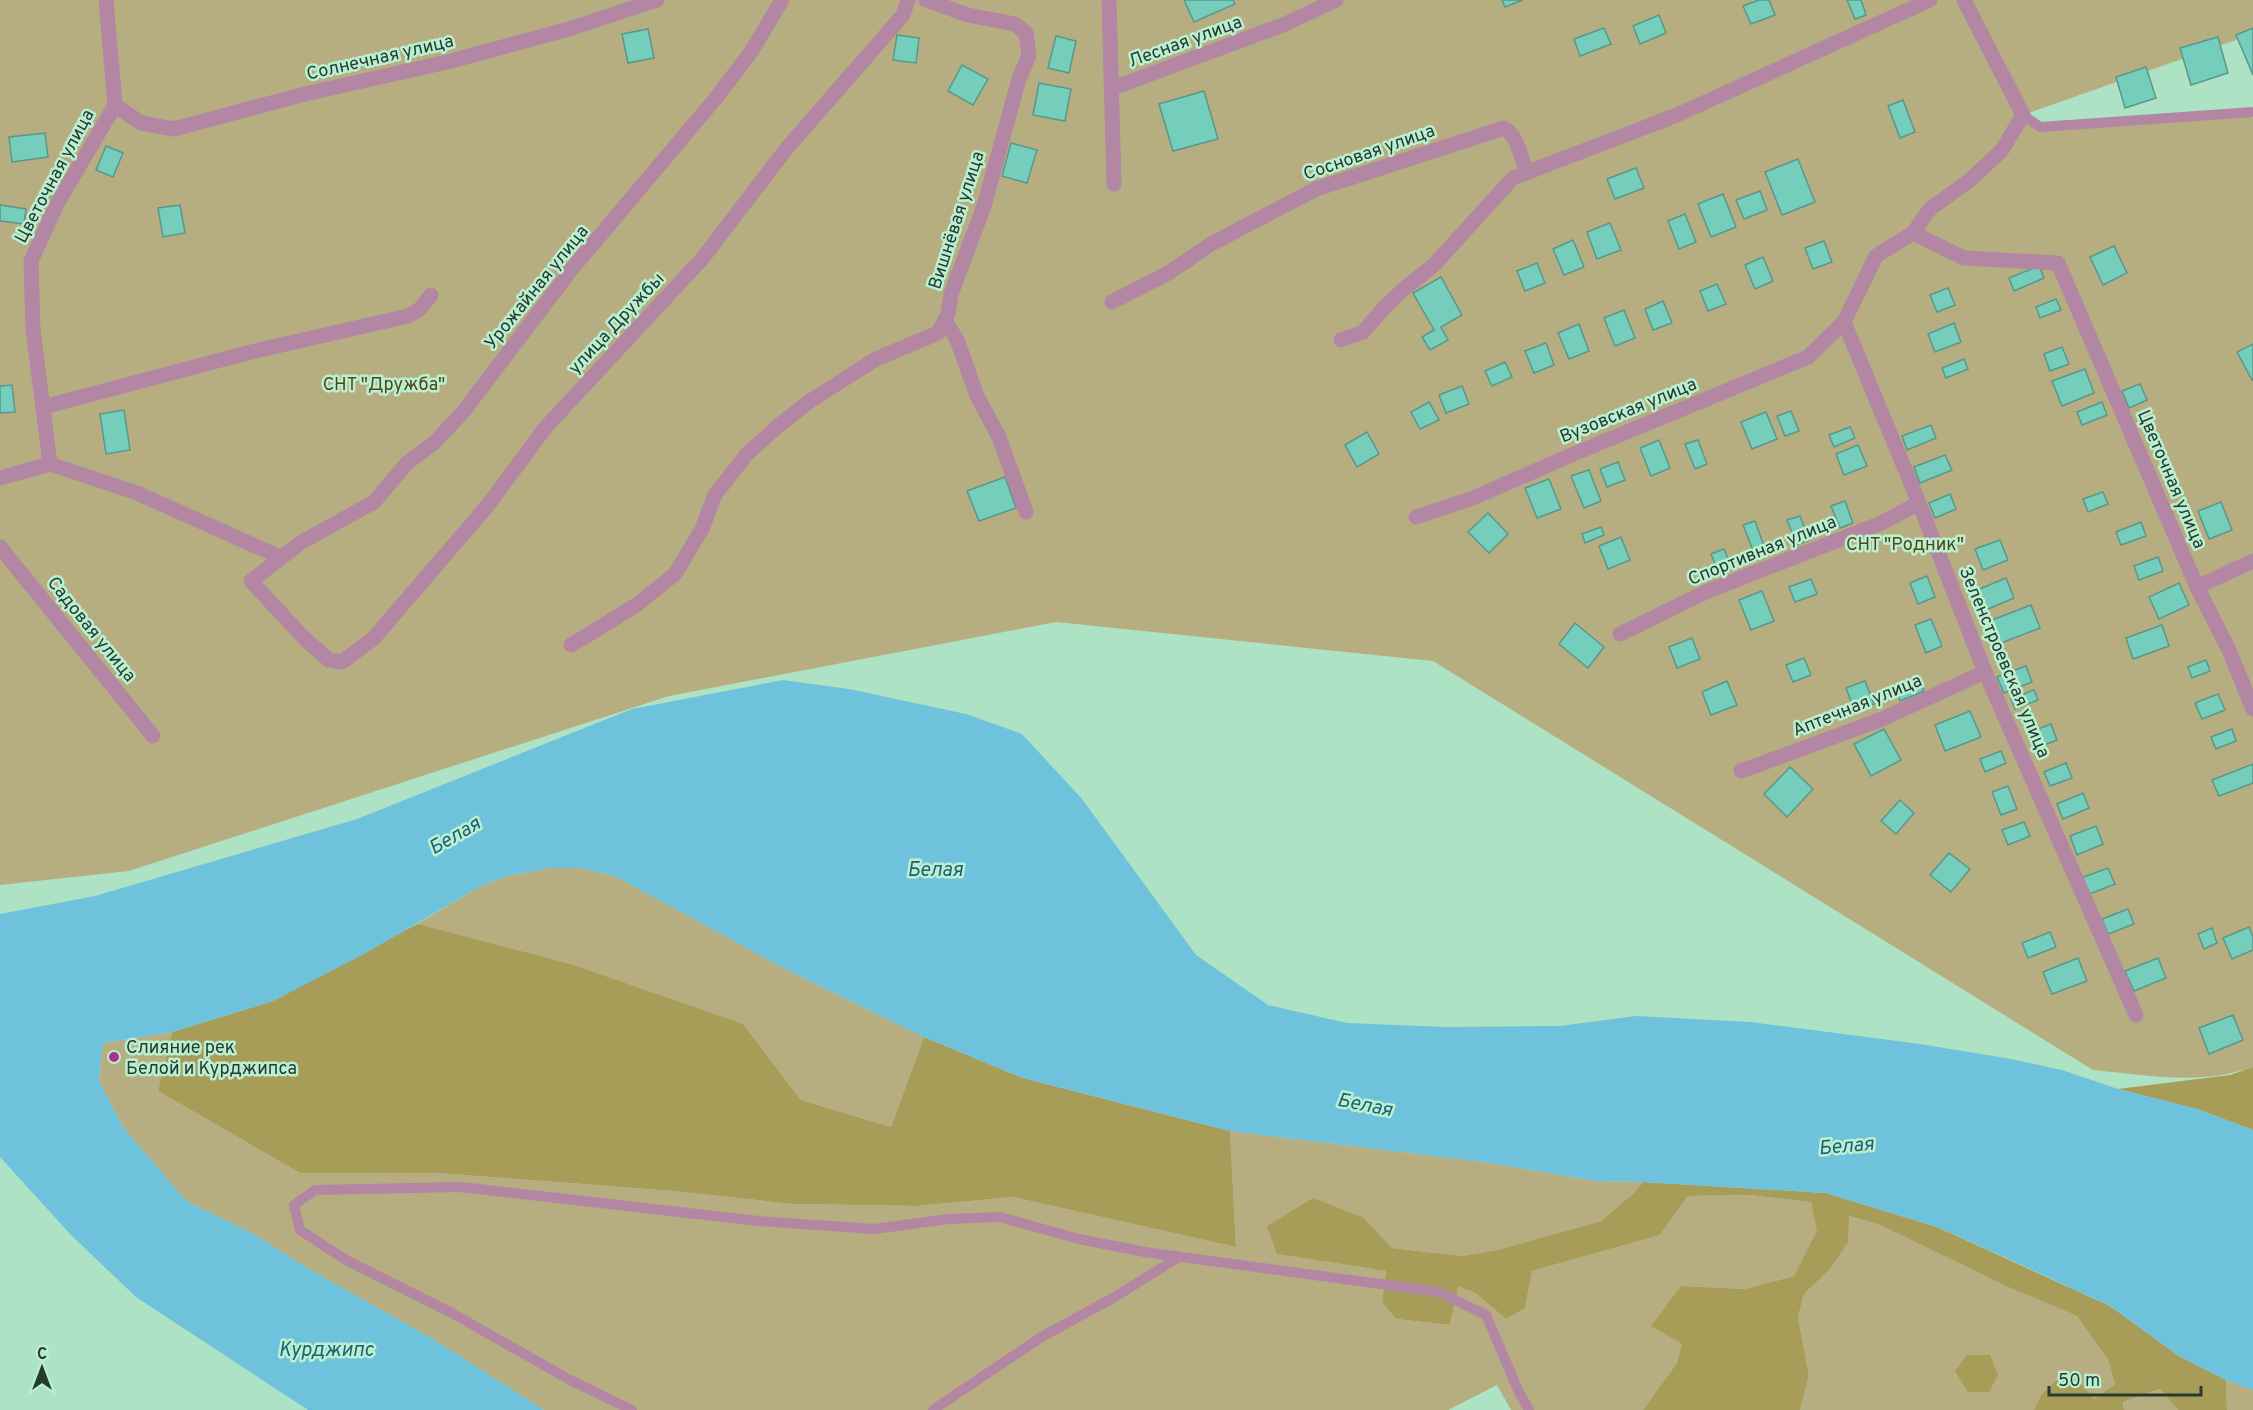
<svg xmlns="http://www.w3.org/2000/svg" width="2253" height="1410" viewBox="0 0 2253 1410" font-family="Overpass,sans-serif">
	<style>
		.green { fill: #b6ae80 }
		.forest { fill: #a89c59 }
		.water { fill: #6fc2dc }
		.building { fill: #75cdbb; stroke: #58988b; stroke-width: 1.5 }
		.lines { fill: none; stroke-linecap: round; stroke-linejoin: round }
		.service { stroke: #b386a3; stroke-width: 10 }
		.minor { stroke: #b386a3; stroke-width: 15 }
		.poi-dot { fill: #a9338b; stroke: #baf0d1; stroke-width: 2 }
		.labels { text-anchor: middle; stroke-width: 5; stroke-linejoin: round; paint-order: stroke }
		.street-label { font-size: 18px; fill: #263b2f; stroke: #baf0d1 }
		.park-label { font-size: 18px; fill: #504712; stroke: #baf0d1 }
		.poi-label { font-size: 18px; fill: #263b2f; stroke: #baf0d1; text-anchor: start }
		.water-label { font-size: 20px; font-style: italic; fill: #1e6173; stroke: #baf0d1 }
	</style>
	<rect width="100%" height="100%" fill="#ade2c4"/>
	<g class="green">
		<path d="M0 0H2253V34L2023 115 2040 127 2245 113 2253 118V1067C2198 1086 2149 1075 2093 1070L1433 661 1056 622 669 696 129 871 0 885Z"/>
		<polygon points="551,868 579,868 615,876 783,968 924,1037 891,1127 801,1100 743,1024 417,924 479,887 507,876"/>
		<polygon points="172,1032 158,1091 300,1173 438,1173 673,1191 793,1204 917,1206 1013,1197 1236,1247 1230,1131 1484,1162 1596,1181 1643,1182 1635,1192 1601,1221 1497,1250 1462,1256 1392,1248 1364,1218 1278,1254 1386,1271 1382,1302 1396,1319 1450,1325 1458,1285 1476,1292 1506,1319 1525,1308 1532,1271 1660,1235 1688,1196 1749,1195 1811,1202 1818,1231 1794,1276 1745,1289 1681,1286 1682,1344 1677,1363 1643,1410 1511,1410 1497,1385 1448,1410 544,1410 433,1339 307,1268 252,1233 186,1201 123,1127 99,1081 103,1043"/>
		<polygon points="1848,1216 1880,1225 2008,1287 2077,1316 2108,1360 2115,1384 2094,1399 2041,1395 2034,1410 1800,1410 1809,1376 1798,1317 1804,1294 1830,1269"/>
		<polygon points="2226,1380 2253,1390 2253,1410 2227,1410"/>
		<polygon points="2160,1389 2178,1410 2124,1410 2123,1402"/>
	</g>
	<g class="forest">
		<polygon points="417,924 570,964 743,1024 801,1100 891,1127 924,1037 1023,1078 1230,1131 1236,1247 1013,1197 917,1206 793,1204 673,1191 438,1173 300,1173 158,1091 172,1032 273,1001"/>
		<polygon points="2253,1067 2253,1130 2197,1109 2118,1089 2230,1075"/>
		<polygon points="1643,1182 1826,1193 1937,1227 2110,1306 2179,1356 2226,1380 2227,1410 2178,1410 2160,1389 2123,1402 2124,1410 2034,1410 2041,1395 2068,1369 2094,1399 2115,1384 2108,1360 2077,1316 2008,1287 1880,1225 1849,1216 1848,1242 1830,1269 1804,1294 1798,1317 1809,1376 1800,1410 1643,1410 1677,1363 1682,1344 1651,1326 1681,1286 1745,1289 1794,1276 1817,1231 1811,1202 1749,1195 1688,1196 1660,1235 1532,1271 1525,1308 1506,1319 1476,1293 1458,1286 1450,1325 1396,1319 1382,1302 1386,1271 1277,1254 1267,1226 1313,1198 1364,1218 1392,1248 1462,1256 1497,1250 1601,1221 1635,1192"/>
		<polygon points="1967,1355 1990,1355 1998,1375 1989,1392 1968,1392 1955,1371"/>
	</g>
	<polygon class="water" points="783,680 849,689 966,714 1022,734 1082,799 1196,955 1268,1005 1347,1023 1446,1027 1560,1026 1636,1016 1750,1022 1920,1044 2011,1059 2062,1070 2118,1089 2197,1109 2253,1130 2253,1390 2226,1380 2179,1356 2110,1306 2013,1261 1937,1227 1826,1193 1643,1182 1596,1181 1484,1162 1230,1131 1023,1078 924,1037 783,968 615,876 579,868 551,868 507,876 479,887 366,953 273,1001 172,1032 103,1043 99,1081 123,1127 186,1201 252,1233 307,1268 433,1339 544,1410 308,1410 136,1297 70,1234 0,1157 0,914 95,896 357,819 632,709"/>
	<g class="building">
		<polygon points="1184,0 1233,0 1235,4 1194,22"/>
		<polygon points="1502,0 1523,0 1505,7"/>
		<polygon points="1759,0 1769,0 1775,15 1751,24 1743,6"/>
		<polygon points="1847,0 1861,0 1866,15 1855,19"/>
		<polygon points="1659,15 1666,33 1640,44 1633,26"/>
		<polygon points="1604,28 1611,44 1580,56 1574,39"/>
		<polygon points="2253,28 2253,75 2236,35"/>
		<polygon points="648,29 654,58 628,63 622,34"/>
		<polygon points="897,35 919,38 916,63 893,60"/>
		<polygon points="1056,36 1076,41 1069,73 1048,68"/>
		<polygon points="2218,37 2228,73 2191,85 2180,48"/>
		<polygon points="962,65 988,79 973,105 948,91"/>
		<polygon points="2146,67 2156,98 2125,108 2116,77"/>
		<polygon points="1039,83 1071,89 1065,121 1033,115"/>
		<polygon points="1204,91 1218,139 1173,151 1159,104"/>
		<polygon points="1903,100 1915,132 1900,138 1888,106"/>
		<polygon points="45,133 48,157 12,162 9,137"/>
		<polygon points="1011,143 1037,150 1027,183 1002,176"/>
		<polygon points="106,146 123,153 113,177 96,170"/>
		<polygon points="1798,159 1815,202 1782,215 1765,172"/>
		<polygon points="1636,168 1644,188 1615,199 1607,179"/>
		<polygon points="1760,191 1767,210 1744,219 1736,200"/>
		<polygon points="1723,194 1736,227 1711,237 1698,204"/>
		<polygon points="0,205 26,209 24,224 0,221"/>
		<polygon points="180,205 185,233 163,237 158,208"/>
		<polygon points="1685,214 1696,242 1679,249 1668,221"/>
		<polygon points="1610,223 1621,250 1597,259 1587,232"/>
		<polygon points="1573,240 1584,267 1564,275 1553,249"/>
		<polygon points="1824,241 1832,262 1813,269 1805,248"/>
		<polygon points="2114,246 2127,273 2103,285 2090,257"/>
		<polygon points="1763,257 1773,281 1755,289 1745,265"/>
		<polygon points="1537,263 1545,283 1525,291 1517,271"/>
		<polygon points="2039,266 2044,278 2014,291 2009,278"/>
		<polygon points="1441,277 1462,315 1441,327 1448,340 1430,350 1422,337 1434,330 1413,293"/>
		<polygon points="1717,284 1726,304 1708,311 1700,291"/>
		<polygon points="1948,288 1955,305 1937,312 1930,295"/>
		<polygon points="2056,299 2061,310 2040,318 2036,307"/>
		<polygon points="1663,301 1672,323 1653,330 1645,309"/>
		<polygon points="1624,310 1635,338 1615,346 1604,318"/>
		<polygon points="1954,323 1961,342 1935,352 1928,334"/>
		<polygon points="1579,324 1589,351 1569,359 1558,333"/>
		<polygon points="1546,343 1554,365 1534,373 1525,351"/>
		<polygon points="2253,344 2253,379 2252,380 2237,352"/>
		<polygon points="2062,347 2069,364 2050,371 2044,354"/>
		<polygon points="1964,359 1968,369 1946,378 1942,368"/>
		<polygon points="1505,362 1512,377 1492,386 1485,371"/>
		<polygon points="2085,369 2094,393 2062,406 2052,381"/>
		<polygon points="2140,384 2147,400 2129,408 2122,391"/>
		<polygon points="12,385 15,412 0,413 0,386"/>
		<polygon points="1462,386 1469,404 1446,413 1439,395"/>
		<polygon points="1429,402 1439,420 1420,429 1411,412"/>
		<polygon points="2102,402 2107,415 2082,425 2077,412"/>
		<polygon points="124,410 130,450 106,454 100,414"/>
		<polygon points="1791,411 1799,431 1785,436 1777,416"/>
		<polygon points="1766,412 1777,439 1752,449 1741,422"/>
		<polygon points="1931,425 1936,438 1907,450 1902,436"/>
		<polygon points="1850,427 1855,438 1834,447 1829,435"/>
		<polygon points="1367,432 1379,454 1357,467 1345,445"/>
		<polygon points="1659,440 1670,468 1651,476 1640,448"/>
		<polygon points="1698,440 1707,464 1695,469 1685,444"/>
		<polygon points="1858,445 1867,466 1844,475 1836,454"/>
		<polygon points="1945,455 1952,470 1920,483 1914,467"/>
		<polygon points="1618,462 1625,480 1607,487 1600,469"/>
		<polygon points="1589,470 1601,501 1584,508 1571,476"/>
		<polygon points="1005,477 1016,508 979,521 967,491"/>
		<polygon points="1549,479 1561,509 1537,518 1525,488"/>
		<polygon points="2103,492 2108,504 2088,512 2083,499"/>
		<polygon points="1950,494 1956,509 1935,518 1929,503"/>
		<polygon points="1845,501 1853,523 1840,528 1831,506"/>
		<polygon points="2221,502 2232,530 2209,539 2198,511"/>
		<polygon points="1488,513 1508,534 1489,553 1468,532"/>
		<polygon points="1800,516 1809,540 1797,545 1787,520"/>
		<polygon points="1755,521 1765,549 1754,553 1743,525"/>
		<polygon points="2141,522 2146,536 2121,545 2116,532"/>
		<polygon points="1601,527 1604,535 1585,543 1582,534"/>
		<polygon points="1621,537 1630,560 1608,569 1599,546"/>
		<polygon points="2000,540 2008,560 1983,570 1975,549"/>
		<polygon points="1724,549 1732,569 1719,574 1711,554"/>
		<polygon points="2158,557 2163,571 2139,580 2134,566"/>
		<polygon points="1927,576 1935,597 1918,604 1910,583"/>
		<polygon points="2006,578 2014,598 1983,611 1975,591"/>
		<polygon points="1811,579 1817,594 1795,602 1789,587"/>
		<polygon points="2179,583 2189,605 2159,619 2149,597"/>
		<polygon points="1762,591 1774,621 1751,630 1739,600"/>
		<polygon points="2031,605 2040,628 1996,645 1987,622"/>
		<polygon points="1931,619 1942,646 1926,653 1915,625"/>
		<polygon points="1575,623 1604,647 1588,668 1559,644"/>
		<polygon points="2162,625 2169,646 2133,659 2126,638"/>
		<polygon points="1692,638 1700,659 1677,668 1669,647"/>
		<polygon points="1804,658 1811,675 1793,682 1786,665"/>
		<polygon points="2206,660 2210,671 2192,678 2188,667"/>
		<polygon points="2026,666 2032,682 2004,693 1997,677"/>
		<polygon points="1919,679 1924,691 1900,701 1896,688"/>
		<polygon points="1727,681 1737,705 1711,715 1702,692"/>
		<polygon points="1865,681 1874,704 1855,712 1846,688"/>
		<polygon points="2034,690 2038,700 2015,709 2011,699"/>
		<polygon points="2218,694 2225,710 2202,719 2195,703"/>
		<polygon points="1970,711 1981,737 1945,751 1935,725"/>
		<polygon points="2051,724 2057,740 2034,749 2028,733"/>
		<polygon points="1884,729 1901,760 1871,776 1854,744"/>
		<polygon points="2232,729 2236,741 2216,749 2211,737"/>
		<polygon points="2001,751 2006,763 1985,772 1980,759"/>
		<polygon points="2066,763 2072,778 2050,786 2044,772"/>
		<polygon points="2253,764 2253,783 2219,796 2212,780"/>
		<polygon points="1790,767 1813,789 1787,817 1764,794"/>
		<polygon points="2008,786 2017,809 2001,815 1992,792"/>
		<polygon points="2083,793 2089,808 2063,819 2057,804"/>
		<polygon points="1900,800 1914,813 1896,834 1881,821"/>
		<polygon points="2024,822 2030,836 2008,845 2002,830"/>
		<polygon points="2096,826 2103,844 2077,855 2070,836"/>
		<polygon points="1949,853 1970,869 1951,892 1930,875"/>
		<polygon points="2108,868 2115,884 2087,895 2081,878"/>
		<polygon points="2128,909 2134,924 2108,934 2102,919"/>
		<polygon points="2249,927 2253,937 2253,950 2232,959 2223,938"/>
		<polygon points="2212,928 2217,943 2204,949 2198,934"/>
		<polygon points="2050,932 2056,947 2028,958 2022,943"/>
		<polygon points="2078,958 2087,981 2052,994 2043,972"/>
		<polygon points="2158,958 2166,978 2134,991 2125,971"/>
		<polygon points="2233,1015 2243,1040 2209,1054 2199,1028"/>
	</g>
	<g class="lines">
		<g class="service">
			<polyline points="2023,115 2040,127 2253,112"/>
			<polyline points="632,1410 570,1380 450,1312 346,1260 300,1230 294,1205 315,1190 461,1187 758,1221 874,1229 949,1219 1000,1217 1079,1239 1145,1252 1439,1292 1486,1315 1518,1390 1529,1410"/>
			<polyline points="933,1410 1043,1336 1115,1297 1179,1257"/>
		</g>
		<g class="minor">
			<polyline points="782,0 751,52 716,98 571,270 463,412 435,442 407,463 374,502 300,543 251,581 305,639 329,660 342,662 373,639 488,505 545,428 702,259 787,148 903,15 908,0"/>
			<polyline points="1109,0 1114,184"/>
			<polyline points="1113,88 1283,25 1336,0"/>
			<polyline points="115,105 141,123 174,129 305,94 447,62 569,29 657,0"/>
			<polyline points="1913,233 1930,209 1970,180 2002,150 2023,115 1964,0"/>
			<path d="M1112 302 1170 272 1211 244 1316 189 1504 128C1518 135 1521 159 1527 172"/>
			<polyline points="945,320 957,340 977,396 999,437 1026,512"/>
			<polyline points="1844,322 1919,503 1985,672 2136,1015"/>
			<polyline points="1341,340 1363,332 1383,309 1406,287 1433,266 1513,178 1677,115 1930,0"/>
			<polyline points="43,407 251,352 408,316 420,309 431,295"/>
			<polyline points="50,464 33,330 31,261 57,204 115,105 106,0"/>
			<polyline points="0,478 50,464 137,493 280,557"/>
			<polyline points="1416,517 1473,498 1576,453 1808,357 1844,322 1876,256 1913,233 1964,258 2058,263 2197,587 2229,650 2253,709"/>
			<polyline points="0,547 153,736"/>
			<polyline points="2197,587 2253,561"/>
			<polyline points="1620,634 1708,591 1879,524 1919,503"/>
			<polyline points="571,645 635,606 675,574 702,529 715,495 746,455 778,426 810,401 876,359 938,333 948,314 951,294 984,206 1019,79 1029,55 1026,33 1015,24 968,15 926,0"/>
			<polyline points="1741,771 1880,720 1985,672"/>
		</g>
	</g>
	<circle class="poi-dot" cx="114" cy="1057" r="6"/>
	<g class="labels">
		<g class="street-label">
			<text transform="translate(1185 41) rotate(-20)" y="6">Лесная улица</text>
			<text transform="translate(380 57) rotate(-13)" y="6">Солнечная улица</text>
			<text transform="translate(1369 152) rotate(-19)" y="6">Сосновая улица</text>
			<text transform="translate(54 176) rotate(-62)" y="6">Цветочная улица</text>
			<text transform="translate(956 220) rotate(-72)" y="6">Вишнёвая улица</text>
			<text transform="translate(536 287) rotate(-51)" y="6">Урожайная улица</text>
			<text transform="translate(616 323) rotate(-47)" y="6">улица Дружбы</text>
			<text transform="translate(1628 410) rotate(-22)" y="6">Вузовская улица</text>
			<text transform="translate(2172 479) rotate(67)" y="6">Цветочная улица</text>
			<text transform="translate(1762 550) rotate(-22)" y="6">Спортивная улица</text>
			<text transform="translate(92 629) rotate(51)" y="6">Садовая улица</text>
			<text transform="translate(2005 662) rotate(67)" y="6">Зеленстроевская улица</text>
			<text transform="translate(1857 705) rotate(-22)" y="6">Аптечная улица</text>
		</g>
		<g class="park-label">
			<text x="384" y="390">СНТ "Дружба"</text>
			<text x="1905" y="550">СНТ "Родник"</text>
		</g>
		<g class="poi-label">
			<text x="126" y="1053">Слияние рек<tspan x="126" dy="21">Белой и Курджипса</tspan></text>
		</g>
		<g class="water-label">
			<text transform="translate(454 835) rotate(-30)" y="7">Белая</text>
			<text x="935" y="876">Белая</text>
			<text transform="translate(1365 1104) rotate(11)" y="7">Белая</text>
			<text transform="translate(1846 1145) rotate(-5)" y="7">Белая</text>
			<text x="326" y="1356">Курджипс</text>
		</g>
	</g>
	<g transform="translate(42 1368)" stroke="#baf0d1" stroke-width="4.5" paint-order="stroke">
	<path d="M0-4.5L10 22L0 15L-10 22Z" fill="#263b2f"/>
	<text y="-9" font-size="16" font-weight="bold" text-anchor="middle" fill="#263b2f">С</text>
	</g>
	<path d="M2049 1386v9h152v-9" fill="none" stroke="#263b2f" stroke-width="3"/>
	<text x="2058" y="1386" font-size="18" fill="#263b2f" stroke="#baf0d1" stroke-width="4.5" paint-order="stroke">50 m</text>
</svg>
